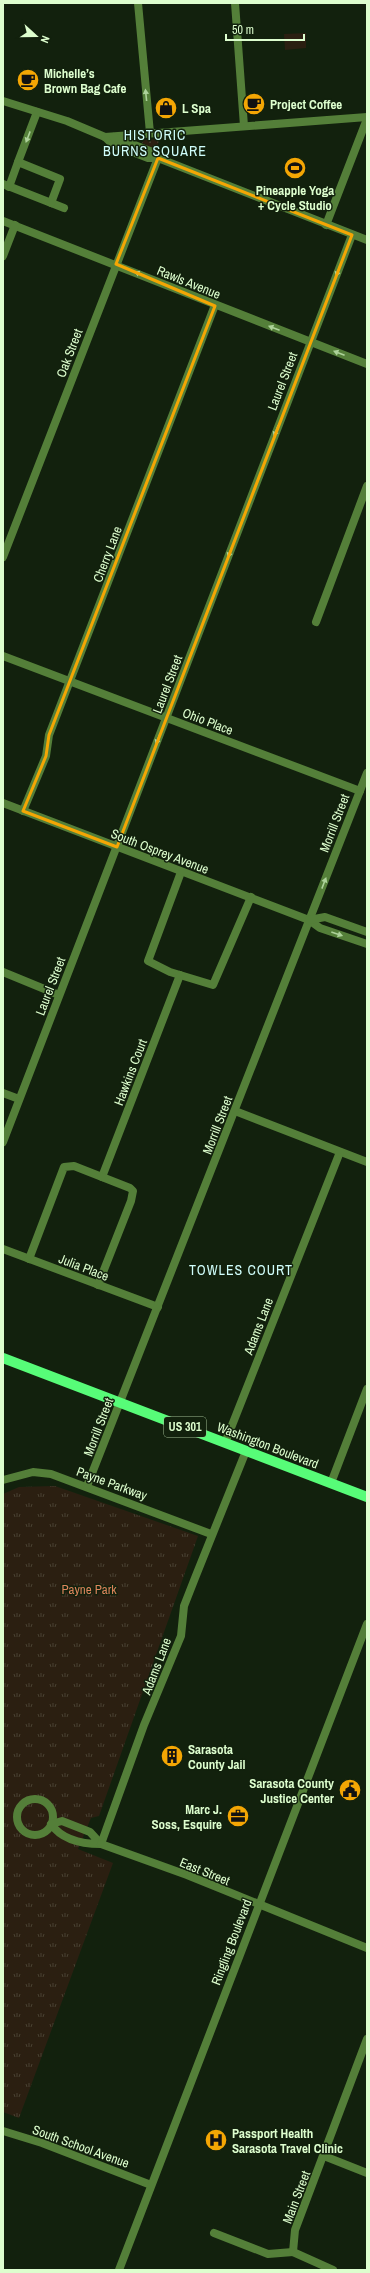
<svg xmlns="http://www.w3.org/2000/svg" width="370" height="2273" font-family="'Archivo Narrow',sans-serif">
<defs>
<pattern id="park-tufts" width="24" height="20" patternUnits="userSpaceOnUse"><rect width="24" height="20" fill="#2b1f11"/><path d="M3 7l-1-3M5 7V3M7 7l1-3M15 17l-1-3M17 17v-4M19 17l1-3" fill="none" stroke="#494132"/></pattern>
<pattern id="garden-dots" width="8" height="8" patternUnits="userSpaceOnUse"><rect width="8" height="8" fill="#2b1f11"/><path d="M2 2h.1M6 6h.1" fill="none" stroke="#494132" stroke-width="1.8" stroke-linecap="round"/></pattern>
</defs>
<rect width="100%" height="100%" fill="#12210d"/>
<path fill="#2b1f11" d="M306,33V48L285,50L284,34Z"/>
<path fill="url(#park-tufts)" d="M55,1486L198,1536L99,1816L91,1818L78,1849L113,1863L19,2118L3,2112V1494L19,1487Z"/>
<path fill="url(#garden-dots)" d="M159,139L157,150L142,143L144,140Z"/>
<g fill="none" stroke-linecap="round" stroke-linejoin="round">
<g stroke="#547f39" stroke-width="8">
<path d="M138,3L150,133"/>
<path d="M235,3L244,126"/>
<path d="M18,162L37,112"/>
<path d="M3,184L64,208"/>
<path d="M9,187L18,162L60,179L51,203"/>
<path d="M3,221L367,364"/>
<path d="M326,225L367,119"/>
<path d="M3,256L15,225"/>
<path d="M3,557L158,158"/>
<path d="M316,622L367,486"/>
<path d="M3,656L360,791"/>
<path d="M23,811L46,756L49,735L215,305"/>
<path d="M181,872L148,961L170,972L213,985L251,897"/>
<path d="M3,972L59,995"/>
<path d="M3,1093L19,1099"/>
<path d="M235,1111L367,1162"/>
<path d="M3,1142L352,235"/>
<path d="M102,1177L180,975"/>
<path d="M3,1249L158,1307"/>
<path d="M29,1259L64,1167L74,1166L130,1188L133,1191L131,1201L98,1285"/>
<path d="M225,1443L340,1152"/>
<path d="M3,1480L33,1472L51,1474L211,1534"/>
<path d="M331,1483L367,1389"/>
<path d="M87,1486L367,773"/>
<circle cx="35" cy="1817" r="18"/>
<path d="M62,1821L90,1832L101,1844C82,1844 62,1840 51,1824Z"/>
<path d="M101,1844L144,1725L181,1636L184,1606L195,1578L246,1451"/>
<path d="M3,2131L42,2143L151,2185"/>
<path d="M324,2156L367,2173"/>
<path d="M214,2233L268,2254L293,2252"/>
</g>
<g stroke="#547f39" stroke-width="8">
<path d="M3,101L67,121L105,137L112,144L148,158H158L367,240"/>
<path d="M105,137L367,117"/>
<path d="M114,137L150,151L158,158"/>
<path d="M3,803L309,920L320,928L367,944"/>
<path d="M309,920L325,917L367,932"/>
<path d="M101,1844L187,1875L367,1948"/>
<path d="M119,2270L367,1624"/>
<path d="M333,2270L293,2252L295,2230L367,2039"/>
</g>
<path stroke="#57fc78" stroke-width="10" d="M3,1358L367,1497"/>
</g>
<defs><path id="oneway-solid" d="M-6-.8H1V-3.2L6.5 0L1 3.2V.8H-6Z"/></defs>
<g fill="#add29a">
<use href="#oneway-solid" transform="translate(146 95) rotate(-96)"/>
<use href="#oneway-solid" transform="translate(28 137) rotate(111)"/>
<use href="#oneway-solid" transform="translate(338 271) rotate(111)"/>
<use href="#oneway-solid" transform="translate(140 274) rotate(-157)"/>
<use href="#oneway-solid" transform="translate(274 328) rotate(-159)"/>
<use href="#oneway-solid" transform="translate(339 353) rotate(-159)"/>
<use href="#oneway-solid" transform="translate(276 431) rotate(111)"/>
<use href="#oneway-solid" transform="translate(230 552) rotate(111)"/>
<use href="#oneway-solid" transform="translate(158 739) rotate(111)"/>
<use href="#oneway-solid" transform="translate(324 883) rotate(-69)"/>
<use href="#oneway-solid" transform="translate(337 934) rotate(19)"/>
</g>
<path fill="none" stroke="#f4a604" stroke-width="3" stroke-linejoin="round" d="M158,158L352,235L117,847L23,811L46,756L49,735L215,306L116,264Z"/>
<defs>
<g id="cafe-disc" transform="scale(1.15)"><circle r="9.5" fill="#f4a604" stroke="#12210d"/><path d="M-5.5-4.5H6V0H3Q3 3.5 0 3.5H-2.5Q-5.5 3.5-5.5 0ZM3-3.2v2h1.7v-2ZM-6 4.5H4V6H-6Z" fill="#111"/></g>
<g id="shop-disc" transform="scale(1.15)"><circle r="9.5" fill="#f4a604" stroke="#12210d"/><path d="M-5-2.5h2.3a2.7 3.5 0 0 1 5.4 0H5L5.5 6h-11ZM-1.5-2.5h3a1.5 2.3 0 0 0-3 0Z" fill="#111"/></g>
<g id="stadium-disc" transform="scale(1.15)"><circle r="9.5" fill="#f4a604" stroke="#12210d"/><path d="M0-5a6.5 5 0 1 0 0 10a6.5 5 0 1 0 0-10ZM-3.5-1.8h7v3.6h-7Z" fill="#111"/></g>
<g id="building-disc" transform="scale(1.15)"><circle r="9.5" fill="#f4a604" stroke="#12210d"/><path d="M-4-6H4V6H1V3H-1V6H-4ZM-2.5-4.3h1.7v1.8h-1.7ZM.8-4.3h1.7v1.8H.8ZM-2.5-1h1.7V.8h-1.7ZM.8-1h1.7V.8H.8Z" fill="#111"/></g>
<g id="civic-disc" transform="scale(1.15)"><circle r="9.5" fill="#f4a604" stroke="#12210d"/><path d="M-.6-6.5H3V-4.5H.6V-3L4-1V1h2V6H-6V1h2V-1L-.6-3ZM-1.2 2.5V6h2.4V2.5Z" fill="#111"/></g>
<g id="office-disc" transform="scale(1.15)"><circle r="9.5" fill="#f4a604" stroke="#12210d"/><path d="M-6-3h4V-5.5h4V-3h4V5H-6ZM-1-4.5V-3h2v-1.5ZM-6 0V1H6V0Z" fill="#111"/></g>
<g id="hospital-disc" transform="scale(1.15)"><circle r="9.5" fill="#f4a604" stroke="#12210d"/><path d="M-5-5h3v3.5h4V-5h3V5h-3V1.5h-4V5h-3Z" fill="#111"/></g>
</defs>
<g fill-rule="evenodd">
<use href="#cafe-disc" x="28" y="80"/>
<use href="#cafe-disc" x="254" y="104"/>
<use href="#shop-disc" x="166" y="108"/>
<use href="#stadium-disc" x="295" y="168"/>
<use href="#building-disc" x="172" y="1756"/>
<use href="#civic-disc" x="350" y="1790"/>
<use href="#office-disc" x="238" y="1816"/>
<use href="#hospital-disc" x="216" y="2140"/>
</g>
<g text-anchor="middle" stroke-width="3" stroke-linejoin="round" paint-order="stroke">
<rect fill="#12210d" stroke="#a0bc94" stroke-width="1" x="164" y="1417" width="42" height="20" rx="3"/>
<g font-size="12" font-weight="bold" fill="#ddfece">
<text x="185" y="1431">US 301</text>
</g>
<g font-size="13" font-weight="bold" fill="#ddfece" stroke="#12210d" text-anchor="start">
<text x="44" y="78">Michelle’s<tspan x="44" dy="15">Brown Bag Cafe</tspan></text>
<text x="270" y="109">Project Coffee</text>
<text x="182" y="113">L Spa</text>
<text x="295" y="195" text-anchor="middle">Pineapple Yoga<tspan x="295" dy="15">+ Cycle Studio</tspan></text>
<text x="188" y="1754">Sarasota<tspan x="188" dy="15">County Jail</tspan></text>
<text x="334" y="1788" text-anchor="end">Sarasota County<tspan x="334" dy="15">Justice Center</tspan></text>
<text x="222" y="1814" text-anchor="end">Marc J.<tspan x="222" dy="15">Soss, Esquire</tspan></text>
<text x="232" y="2138">Passport Health<tspan x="232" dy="15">Sarasota Travel Clinic</tspan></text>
</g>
<g font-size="13" fill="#ddfece" stroke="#12210d">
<text transform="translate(189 282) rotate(22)" y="5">Rawls Avenue</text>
<text transform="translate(69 353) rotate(-69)" y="5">Oak Street</text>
<text transform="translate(282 381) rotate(-69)" y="5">Laurel Street</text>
<text transform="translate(107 554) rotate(-69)" y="5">Cherry Lane</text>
<text transform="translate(167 684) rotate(-69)" y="5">Laurel Street</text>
<text transform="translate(208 721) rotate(21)" y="5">Ohio Place</text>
<text transform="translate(334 823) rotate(-69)" y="5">Morrill Street</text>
<text transform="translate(160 851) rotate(21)" y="5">South Osprey Avenue</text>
<text transform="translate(50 986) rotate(-69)" y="5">Laurel Street</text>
<text transform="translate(130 1072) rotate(-69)" y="5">Hawkins Court</text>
<text transform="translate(217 1125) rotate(-69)" y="5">Morrill Street</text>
<text transform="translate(84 1267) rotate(21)" y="5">Julia Place</text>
<text transform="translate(258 1326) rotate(-69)" y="5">Adams Lane</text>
<text transform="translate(98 1427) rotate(-69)" y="5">Morrill Street</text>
<text transform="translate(268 1445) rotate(21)" y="5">Washington Boulevard</text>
<text transform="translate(112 1483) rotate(20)" y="5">Payne Parkway</text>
<text transform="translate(156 1666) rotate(-69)" y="5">Adams Lane</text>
<text transform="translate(205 1871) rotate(22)" y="5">East Street</text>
<text transform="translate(231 1942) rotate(-69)" y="5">Ringling Boulevard</text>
<text transform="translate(81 2146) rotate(20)" y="5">South School Avenue</text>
<text transform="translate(296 2197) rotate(-69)" y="5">Main Street</text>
</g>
<g font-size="13" fill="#dd855c" stroke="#12210d">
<text x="89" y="1594">Payne Park</text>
</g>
<g font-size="14" letter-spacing="1" fill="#d0fefb" stroke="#12210d">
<text x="155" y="140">HISTORIC<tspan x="155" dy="16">BURNS SQUARE</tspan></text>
<text x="241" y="1275">TOWLES COURT</text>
</g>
</g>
<rect width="370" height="2273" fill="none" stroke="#ddfece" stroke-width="8"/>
<g transform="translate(36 36) rotate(111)" stroke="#12210d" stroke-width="3" paint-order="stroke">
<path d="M0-3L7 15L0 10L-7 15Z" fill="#ddfece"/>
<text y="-6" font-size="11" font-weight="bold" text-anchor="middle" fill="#ddfece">N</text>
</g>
<path d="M226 34v6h78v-6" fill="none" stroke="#ddfece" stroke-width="2"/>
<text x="232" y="34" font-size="12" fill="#ddfece" stroke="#12210d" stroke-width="3" paint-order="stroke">50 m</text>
</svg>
